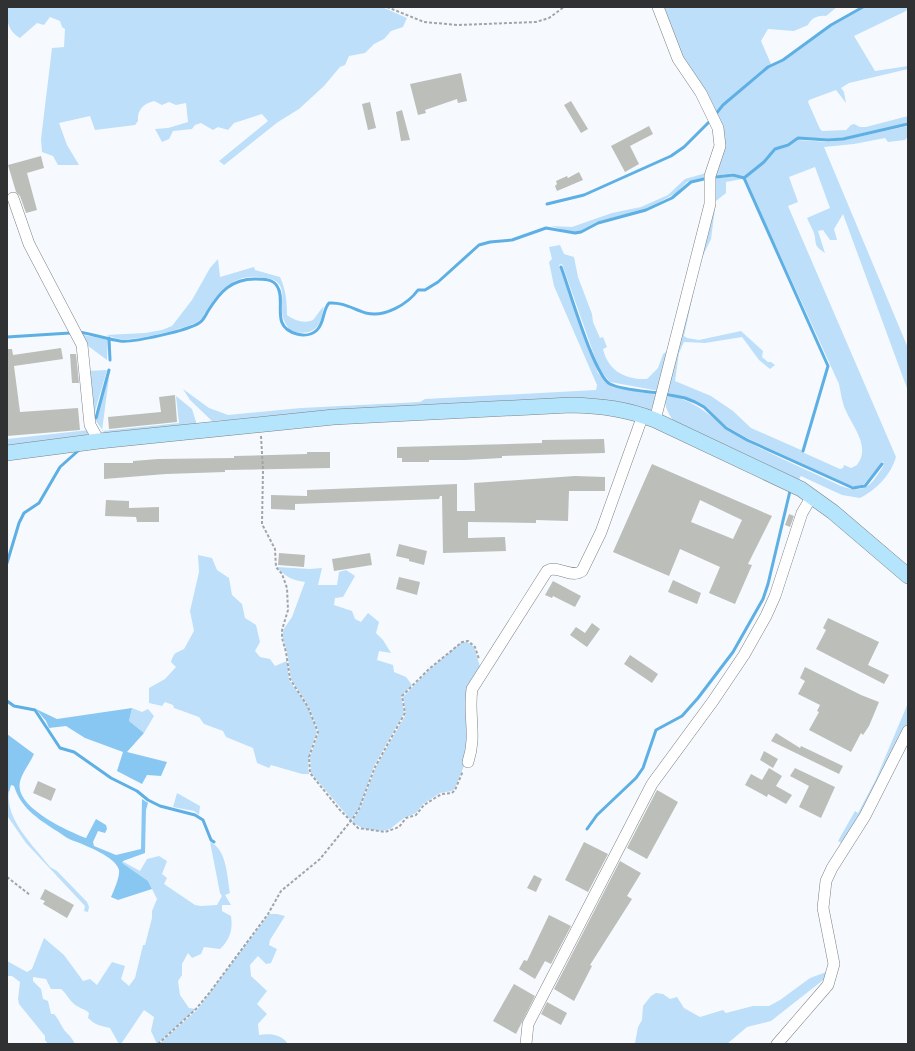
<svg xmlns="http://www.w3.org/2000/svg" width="915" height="1051" font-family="'Asap Condensed',sans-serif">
<rect width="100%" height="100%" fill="#f6fafe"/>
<g fill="#bddff9">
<path d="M7,7H382L407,18L403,27L391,31L384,39L374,44L365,53L349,56L345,65L340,67L324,86L299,109L278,122L224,165L219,161L268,121L262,114L234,123L228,130L218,127L213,130L201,123L195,125L192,129L173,131L169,139L162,142L155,129L168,128L188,122L186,103L176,105L169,102L162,105L154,101C143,104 137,110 138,121L135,125L95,130L90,116L59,123L67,145L79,165H58L53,156L42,152L41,139L52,48L64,47L65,29L62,27L60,21L50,17L44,25L37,23L20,38C7,30 7,21 7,7Z"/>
<path d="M662,7H837L826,16C819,15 811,18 808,25L794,31L768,29L761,41L771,64L722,104L714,114L682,61Z"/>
<path d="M866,7H908L906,11L854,36L875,71L908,66V69L849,83L841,88L844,92L846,103L836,90L809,100L808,102L820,129L822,131L846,130L851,125L854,124L860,127H866L908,116V123L843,138L828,139L797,137L788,143L775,148L763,162L743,177L733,173L714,176L716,116L724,106L768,68L784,61L832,26Z"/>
<path d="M908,126V136L905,140L888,142L885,138L854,144L824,147L908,348V391L843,214L834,229L837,240H830L823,230L818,231L825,253C813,245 817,245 814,233C812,228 809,223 807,218L830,208L815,167L789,177L798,202L788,206L896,457C891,475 876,490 860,498L842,495L801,476L799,479L835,506L908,566V571L839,512L675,423C668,414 664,406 665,395C704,401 714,424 747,441C777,458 810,471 841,486C866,495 871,485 884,465L883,461L864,484L860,486H851L747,438L726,426L696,401L666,392L713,179L732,176L742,179L726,182V193L716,201L711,239L700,262L684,336L687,338L699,340L741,331L763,351L762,357L768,362H771L775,365L770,369L759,360L742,337L705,343L684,342L679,353L675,381L711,396L733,411L751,428L801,450L802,452L840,469L843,468L844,465L851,468L857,465C871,447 853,427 846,411C842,403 841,393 839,384L745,178L765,163L776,150L798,140L828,142L844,140Z"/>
<path d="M706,173L709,176L687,182L676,193L645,210L596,222L580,231L575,233L551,226L572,227L612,213L641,207L668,195L685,179Z"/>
<path d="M560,245L564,254L574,257L578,277L592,314L593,322L600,338L603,337L607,347L603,349C608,371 626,380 647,379L658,368L663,354L670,349L659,391L610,382L599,369L562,264L559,265L598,373L612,387L658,395L651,410L597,399L212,421L190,400L183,389L209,408L228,415L301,408L420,402L425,399L596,390L597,385L554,286L549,262L552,259L549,247Z"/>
<path d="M218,259L220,277L254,267L255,270L280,277C286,290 287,302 287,315C293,320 307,325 314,319C317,315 320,310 324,306C322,310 323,314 321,319C317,334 302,335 290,330C274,311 288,297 279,284C274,278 266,278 259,277C234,274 219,291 206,311C203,315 203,319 197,322C186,329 134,341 121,339C116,339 111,336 106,335L145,333L162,330L172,326L192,300L210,268Z"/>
<path d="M80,334L108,340L107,360L84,343Z"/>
<path d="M110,369L102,431L179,423L176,396L192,409L197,425L106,435L96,421Z"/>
<path d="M107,370L93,418L88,371Z"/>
<path d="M89,430L85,439L7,448V439Z"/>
<path d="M198,555L212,558L217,570L229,578L232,595L242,604L245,618L256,625L260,642L255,651L260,657L270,659L275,666L287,661L289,680L308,707L317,732C312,747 306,759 309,774H302L271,765L269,768L257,763L253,748L226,737L223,731L204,724L199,717L174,708L173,705L165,702L162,706L149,703V688L165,679L176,667L171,662C175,651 175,654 184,649L194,631L190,611L199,572Z"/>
<path d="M277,567L310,569L322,568L318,585H337L339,572L346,570L355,576L343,597L335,598L334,605L352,611L355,619L361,622L368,613L379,622L376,633L383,640L391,653L379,651L377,660L393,665L394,672L406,677L412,685L401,696L404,713L374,766L359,809L351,820L311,773L310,757L319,732L309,707L291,679L287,652L283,638V630L292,617L305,582C292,580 285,577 277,567Z"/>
<path d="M462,642H467L474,647L481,670L472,684L466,761L455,788L452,791L440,793L423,804L416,813L404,818L390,829L382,831L364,829L352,822L360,809L376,767L406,714L403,697L429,670Z"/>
<path d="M908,703V726L862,816L843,844L838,841L855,811L858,813L876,779Z"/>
<path d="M132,708L142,712L148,709L154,716L144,733L129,721Z"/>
<path d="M7,791L9,792C5,820 35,847 50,867L57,871L87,902L89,907L88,912L84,911L85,906L26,843L8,817Z"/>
<path d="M177,793L200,806L199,815L194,811L173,807Z"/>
<path d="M210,842C227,849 227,877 230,893L225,895L231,905H222V911L231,916C233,929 230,940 220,949L204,947L201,954L192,958L188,953L182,964V975L178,981L180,995L189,1008L196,1009L157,1044L151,1031L154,1017L144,1010L121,1044H119L110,1028C101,1026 95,1025 88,1018L89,1013C84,1008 77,1008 72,1002C68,998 66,993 61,989H51L46,979L33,977V981L41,989L43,999L48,1001L51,1014H54C59,1019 61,1026 65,1031C69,1035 72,1038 75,1044H48L45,1040V1036L19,1004L18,999L20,982L12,976H7V961L27,972L32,969L44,938L64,955L83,981L90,979L97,985L112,962L125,966L121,979L129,986L135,978L143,945H145L152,918V911L157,899L148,881L121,863L122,861L140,871L147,859L159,856L167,861L162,874L167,878L164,884L195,905L201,906L217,905L222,896L220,893Z"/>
<path d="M269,914H277L285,916L270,940L269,945L277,949L271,963L266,964L258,956L250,965L251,976L267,991L257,1004L267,1014L258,1024L259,1035C269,1033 282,1034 288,1044H159L197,1010Z"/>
<path d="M829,971L827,977L771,1021L747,1027L727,1044H631L635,1043L638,1027L642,1020L643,1006L651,996L656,993L663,994L670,999L677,997L684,1008L700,1017L723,1010L726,1013L753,1006H769L780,1000L810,978Z"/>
</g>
<g fill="#89c7f3">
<path d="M132,708L129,721L144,733L127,752L167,762L161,776L147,775L142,784L117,771L123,752L85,738L66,726L49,728L46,721L36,709L57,719Z"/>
<path d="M7,734L34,754C30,763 22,773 20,782C14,807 68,831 86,838L96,819L106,825L107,829L105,833L98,831L93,842L94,846L116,855L141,849L142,799L148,803L146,810L145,853L123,861L122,863L148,881L152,889L118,900L111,897C114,890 120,877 119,870C116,857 85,845 74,841C67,839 61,833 55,830C37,818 21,808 14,786L11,785L9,792L7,791Z"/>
</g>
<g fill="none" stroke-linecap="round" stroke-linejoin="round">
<g stroke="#5eafe4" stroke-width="3">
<path d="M715,115L723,105L768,67L783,60L831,25L863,7"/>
<path d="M716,177L733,175L744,178L764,162L775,149L788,145L798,138L828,140L843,139L908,124"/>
<path d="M744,178L828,366L803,451"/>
<path d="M547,204L584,195L671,156L684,147L711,120"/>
<path d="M561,267C569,288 594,376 610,384C622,390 645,391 659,393"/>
<path d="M79,332C93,334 106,339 120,341C133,343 189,330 199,323C204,320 205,316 208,311C220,292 231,279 255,279C263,279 273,279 277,286C287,300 269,327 297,334C304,336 312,335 317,330C325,322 322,311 329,303C343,302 353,309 366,313C384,318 408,304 418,290H425L438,282L479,245L490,242L512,240L546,228L575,233L581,232L598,223L646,210L672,198L691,182L708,178"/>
<path d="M7,337L70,333"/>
<path d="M109,338L110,360"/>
<path d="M665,394L685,398L695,402L704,407L726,428L747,440L853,488L865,486L882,464"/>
<path d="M96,418L109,370"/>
<path d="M7,563L19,523L24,513L39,503L60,467L79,450"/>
<path d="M7,701L14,706L35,710L60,748L74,752L111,778L137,791L148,800L160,806L195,815L203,820L211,840L214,842"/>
<path d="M587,829L597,815L636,778L643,768L656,730L682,716L698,698L733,652L763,599L768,584L790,491"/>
</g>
</g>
<g fill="#bcbeb9" fill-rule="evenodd">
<path d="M461,73L467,101L458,103L457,99L425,110L426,113L418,115L410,84Z"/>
<path d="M571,101L588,129L581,133L564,105Z"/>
<path d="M370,102L376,128L368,130L362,104Z"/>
<path d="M402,110L410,140L401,141L396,112Z"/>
<path d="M649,126L653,134L630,146L639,164L625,172L611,146Z"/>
<path d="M41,156L44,168L27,173L37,210L26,213L20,196L16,192L8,165Z"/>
<path d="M579,172L583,180L557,191L555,186L557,184L556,181L567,176L568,178Z"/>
<path d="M61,348L63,359L14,366L20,412L78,408L80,430L7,436V349H12L13,355Z"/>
<path d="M70,354H76L79,383H72Z"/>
<path d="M175,395L177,422L109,429L108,417L161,412L159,397Z"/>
<path d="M604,439L605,453L502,456V458L465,460H429V462H402V458H397V447L542,443V440Z"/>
<path d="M307,452H330V468L225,470V472L166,474L104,479V463H133V461L158,459L234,458V456L307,454Z"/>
<path d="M652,464L772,516L748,564L752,565L735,604L709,593L720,567L680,549L669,576L613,552ZM700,500L742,520L733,539L691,522Z"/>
<path d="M575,476L605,477V491H569L568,521L536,520V523L468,522V538L505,537L506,551L443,553L442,496H440L439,499L295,504V510L271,509V495L307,496V490L457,484V511H475L474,483Z"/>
<path d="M106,500L129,501V508L159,507V522H137L136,517L105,516Z"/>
<path d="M789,514L794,516L790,527L785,525Z"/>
<path d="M399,544L427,551L424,565L409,561V559L396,556Z"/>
<path d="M279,553L305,555L304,567L278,565Z"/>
<path d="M370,553L372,565L334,571L332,559Z"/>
<path d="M399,577L420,582L417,595L396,589Z"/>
<path d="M673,580L701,593L697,604L668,592Z"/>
<path d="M553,581L581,596L575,607L553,596L552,598L545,595Z"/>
<path d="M828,618L879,642L868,665L889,675L884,684L816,649L826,630L823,628Z"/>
<path d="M592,623L600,629L587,647L570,635L576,627L585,633Z"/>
<path d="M630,655L658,674L652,683L624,664Z"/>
<path d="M805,667L861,695L879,702L869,726L863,735L861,733L851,752L809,730L819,712L817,711L820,705L798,694L805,681L800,678Z"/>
<path d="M776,733L800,748L801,746L843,766L839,774L771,741Z"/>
<path d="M764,751L778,759L773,768L760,760Z"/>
<path d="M769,768L782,776L776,786L792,795L786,804L768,794L767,797L745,785L751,774L762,780Z"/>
<path d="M795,768L835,787L821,818L799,807L809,786L790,776Z"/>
<path d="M38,781L56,789L51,801L33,793Z"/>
<path d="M657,790L678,802L647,859L627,848Z"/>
<path d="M584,842L608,854L588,892L565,880Z"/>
<path d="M620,861L641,873L627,896L632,899L590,965L592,966L574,1001L554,989Z"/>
<path d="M534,875L542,879L536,892L527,888Z"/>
<path d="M45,889L74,905L67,918L43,904L45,901L40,899Z"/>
<path d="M549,915L571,926L551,964L545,961L535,979L519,969L524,960L527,961Z"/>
<path d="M514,984L535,996L516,1034L493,1021Z"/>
<path d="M547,1002L567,1013L561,1025L541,1014Z"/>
</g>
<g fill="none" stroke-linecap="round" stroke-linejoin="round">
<g stroke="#7e8285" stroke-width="12">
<g id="street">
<path d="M13,198L29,244L82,345L90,425L99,441"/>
<path d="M655,420L710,204V176L720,146L718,128L701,93L678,59L658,7"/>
<path d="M468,762C477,735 468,715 472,689L547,571C557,564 571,579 582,571L601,532L643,415"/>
<path d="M526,1044L528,1024L652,784L713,701L744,655L766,616L775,596L802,513L812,496"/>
<path d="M777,1044L828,985L834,964L823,908L826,881L832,868L865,816L908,731"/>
</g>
</g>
<g stroke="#7e8285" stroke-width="16">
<path id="secondary" d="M7,453L99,441L334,417L571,405C602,406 627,409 655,420L801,489L833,512L908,576"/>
</g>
<g stroke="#a2a5a8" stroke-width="2" stroke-dasharray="3 2" stroke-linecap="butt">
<path d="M387,7L424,22L458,25L536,22L549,18L564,7"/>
<path d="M261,436L263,470L262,524L275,549L276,567L282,574L287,588L288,610L282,630V638L286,652L290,679L308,707L318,732L309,757L310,773L339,809L358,828L385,832L399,827L406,818L416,815L424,805L435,798L442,794L452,793L455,790L463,771"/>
<path d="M7,877L30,895"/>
<path d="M158,1044L196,1009L210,992L268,914L281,891L320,859L354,817L359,809L375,767L405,713L402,696L429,669L462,642L468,641L475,647L479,659"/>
</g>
<use href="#street" stroke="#fff" stroke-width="11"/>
<use href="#secondary" stroke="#b4e5fc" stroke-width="15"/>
</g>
<rect width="915" height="1051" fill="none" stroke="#2f3132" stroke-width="16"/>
</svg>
